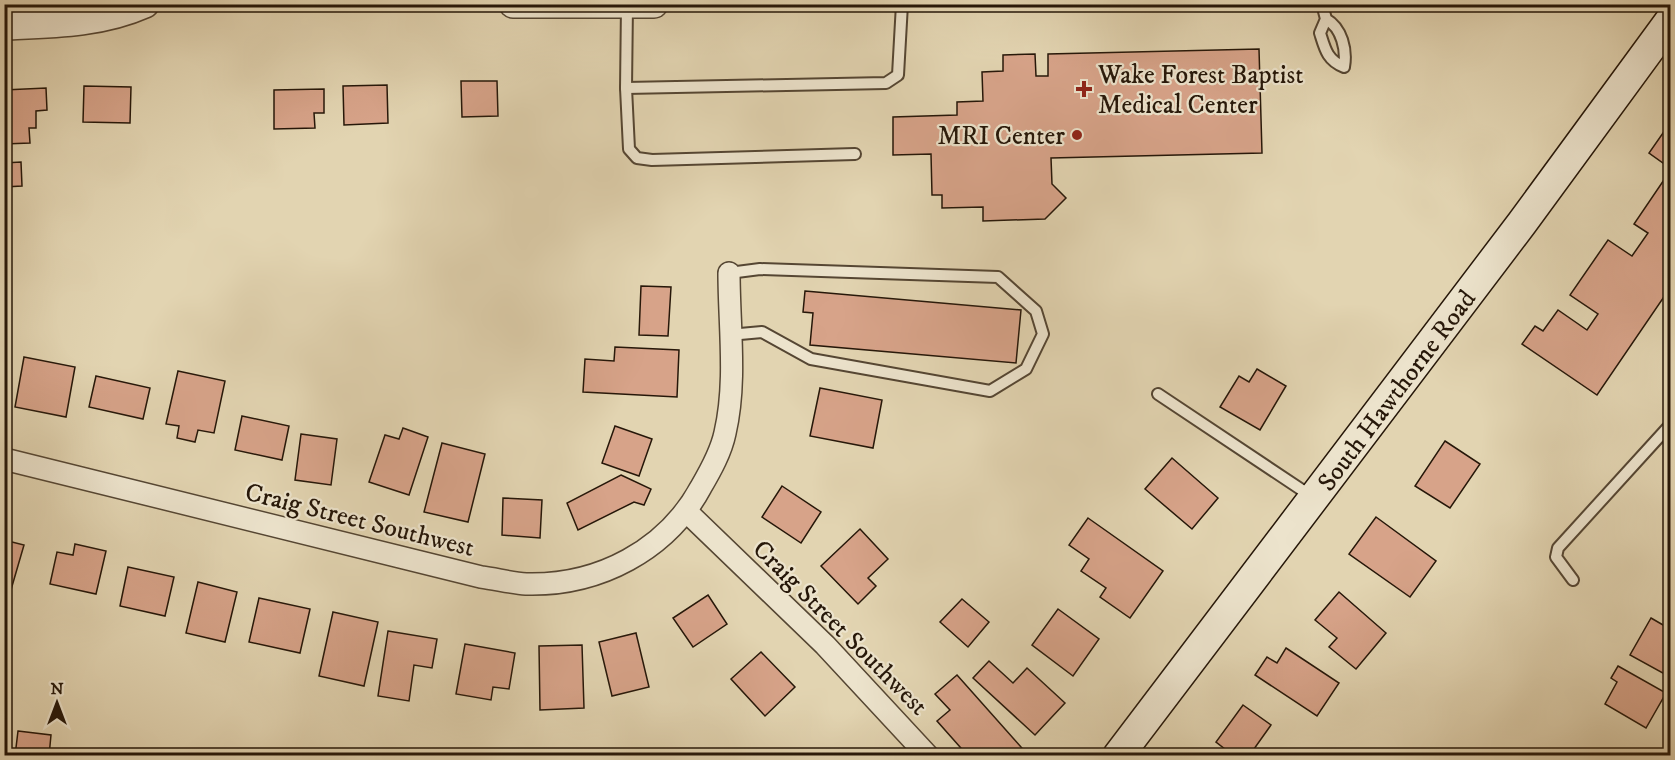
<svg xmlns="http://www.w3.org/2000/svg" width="1675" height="760" font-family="'IM FELL DW Pica',serif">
<rect width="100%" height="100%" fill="#e2d4b1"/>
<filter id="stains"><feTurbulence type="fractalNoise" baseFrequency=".00333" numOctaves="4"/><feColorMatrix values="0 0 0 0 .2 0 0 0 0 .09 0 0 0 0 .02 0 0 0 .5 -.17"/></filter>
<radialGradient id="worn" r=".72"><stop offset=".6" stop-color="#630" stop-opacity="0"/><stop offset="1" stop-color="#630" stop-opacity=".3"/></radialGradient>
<g fill="#d7a389" stroke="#261709" stroke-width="1.5">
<path d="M1259,49L1262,153L1051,158L1052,184L1066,198L1045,219L983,221V207L942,208V195H932L931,154L893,155V117L957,115V102L983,101L982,72L1003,71V55L1035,54L1036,76H1048V54Z"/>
<path d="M461,81H497L498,116L462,117Z"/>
<path d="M387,85L388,123L344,125L343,86Z"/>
<path d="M84,86L131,87L130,123L83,122Z"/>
<path d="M46,88L47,110L36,111V128H29L30,143L4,144V90Z"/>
<path d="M324,89V113H314L315,128L274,129V90Z"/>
<path d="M1670,123V168L1649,153Z"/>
<path d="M21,162L22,186L4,187V163Z"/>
<path d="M1670,171V288L1597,395L1522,344L1535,326L1543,331L1558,310L1587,330L1598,314L1570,295L1608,240L1632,256L1648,233L1634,224Z"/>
<path d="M641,286L671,287L668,336L639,335Z"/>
<path d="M805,291L1021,310L1016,363L810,345L813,313L803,312Z"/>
<path d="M615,347L679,350L677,397L583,392L585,359L614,361Z"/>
<path d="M24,357L75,367L66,417L15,407Z"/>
<path d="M1257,369L1286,386L1260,430L1220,407L1239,376L1249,382Z"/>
<path d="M178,371L225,381L214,433L198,430L195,442L177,438L179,426L166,424Z"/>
<path d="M96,376L150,388L143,419L89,407Z"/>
<path d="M820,388L882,400L873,448L810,436Z"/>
<path d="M242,416L289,426L282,460L235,450Z"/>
<path d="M615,426L652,439L639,476L602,463Z"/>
<path d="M403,428L428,437L409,495L369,482L385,435L399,439Z"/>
<path d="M301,434L337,439L331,485L295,480Z"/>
<path d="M1445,441L1480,464L1450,508L1415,486Z"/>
<path d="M442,443L485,454L468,522L424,512Z"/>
<path d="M1172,458L1218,498L1192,529L1145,489Z"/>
<path d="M621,475L651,489L644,505L634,502L578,530L567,503Z"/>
<path d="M782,486L821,512L801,543L762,517Z"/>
<path d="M503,498L542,500L540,538L502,535Z"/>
<path d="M1376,517L1436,561L1410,597L1349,554Z"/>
<path d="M1088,518L1163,571L1130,618L1100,597L1106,588L1081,571L1089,559L1069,545Z"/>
<path d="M860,529L888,559L868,578L876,586L858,604L821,566Z"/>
<path d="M4,540L24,545L8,600L4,599Z"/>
<path d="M75,544L106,551L96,594L50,584L57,552L73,555Z"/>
<path d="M128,567L174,577L165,616L120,606Z"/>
<path d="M198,582L237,592L225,642L186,633Z"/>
<path d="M1339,592L1386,633L1356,669L1329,647L1337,638L1315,620Z"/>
<path d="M708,595L727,624L693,647L673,618Z"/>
<path d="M259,598L310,609L300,653L249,642Z"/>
<path d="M962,599L989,622L968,647L940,622Z"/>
<path d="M1058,609L1099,639L1073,676L1032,645Z"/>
<path d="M333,612L378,622L364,686L319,676Z"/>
<path d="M1651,618L1670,629V677L1630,655Z"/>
<path d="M388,631L437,639L432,668L414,665L409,701L378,696Z"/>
<path d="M636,633L649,687L612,696L599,642Z"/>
<path d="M465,644L515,653L509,689L493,687L491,700L456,694Z"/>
<path d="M582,645L584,708L540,710L539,646Z"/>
<path d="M1286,648L1339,683L1317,716L1255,675L1267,657L1277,663Z"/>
<path d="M761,652L795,687L765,716L731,679Z"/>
<path d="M989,661L1013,683L1027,668L1065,703L1035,735L973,678Z"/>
<path d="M1618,666L1666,693L1646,728L1605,704L1617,682L1611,678Z"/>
<path d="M957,675L1029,756H968L937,721L950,710L935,694Z"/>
<path d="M1243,705L1271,725L1249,756H1234L1216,742Z"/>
<path d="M18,731L51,735L49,756H15Z"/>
</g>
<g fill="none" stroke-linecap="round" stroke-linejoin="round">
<g stroke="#554633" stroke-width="14">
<g id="service">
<path d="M1322,4L1326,19L1320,33C1325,49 1327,60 1344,67C1347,50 1342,28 1326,19"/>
<path d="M627,5L626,88L886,83L898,75L902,4"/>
<path d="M626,88L629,149L637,158L652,160L855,154"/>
<path d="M729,273L760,269L998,277L1036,311L1043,334L1026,369L990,391L811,359L762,332L729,335"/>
<path d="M1670,357V356"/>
<path d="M1158,394L1311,496"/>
<path d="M1573,580L1556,557L1558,548L1670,425"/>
</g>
</g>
<g stroke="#554633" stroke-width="24">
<g id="minor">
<path d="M4,459L481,577C496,579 512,583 526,584C599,586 667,550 701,487C711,470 721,452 725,433C737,382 729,325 729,273"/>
<path d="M687,512L825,645L928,756"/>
</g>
</g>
<g stroke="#554633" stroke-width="30">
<g id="tertiary">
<path d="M513,4H654"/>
<path d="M4,26C53,24 100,24 145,4"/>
</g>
</g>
<g stroke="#261709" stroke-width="33">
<path id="secondary" d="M1118,756L1522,223L1670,21"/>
</g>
<use href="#service" stroke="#ece3cc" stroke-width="10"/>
<use href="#minor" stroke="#ece3cc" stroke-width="21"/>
<use href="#tertiary" stroke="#ece3cc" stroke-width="27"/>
<use href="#secondary" stroke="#ece3cc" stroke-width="30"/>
</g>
<g fill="#8f2418" stroke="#ece3cc" stroke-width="2">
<path d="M1081 80h6v6h6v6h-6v6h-6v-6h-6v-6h6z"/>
<circle cx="1077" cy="135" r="6"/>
</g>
<g text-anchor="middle" stroke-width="4.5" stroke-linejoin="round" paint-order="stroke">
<g font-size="26" fill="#261709" stroke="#ece3cc" text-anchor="start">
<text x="1098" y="83">Wake Forest Baptist<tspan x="1098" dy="30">Medical Center</tspan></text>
<text x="1065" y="144" text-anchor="end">MRI Center</text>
</g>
<g font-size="26" fill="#261709" stroke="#ece3cc">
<text transform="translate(1396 390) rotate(-53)" y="9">South Hawthorne Road</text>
<text transform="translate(360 519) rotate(14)" y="9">Craig Street Southwest</text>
<text transform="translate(841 627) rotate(45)" y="9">Craig Street Southwest</text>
</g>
</g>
<rect width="1675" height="760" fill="none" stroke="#e2d4b1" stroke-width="24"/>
<rect x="6" y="6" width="1663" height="748" fill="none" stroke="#261709" stroke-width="3"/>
<rect x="12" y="12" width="1651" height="736" fill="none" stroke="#261709" stroke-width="1.5"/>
<g transform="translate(57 703)" stroke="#ece3cc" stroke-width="4.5" paint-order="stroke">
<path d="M0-4.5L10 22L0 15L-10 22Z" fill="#261709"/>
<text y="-9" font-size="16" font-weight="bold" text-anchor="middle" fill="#261709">N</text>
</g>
<rect width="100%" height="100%" filter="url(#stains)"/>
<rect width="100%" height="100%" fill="url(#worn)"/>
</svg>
